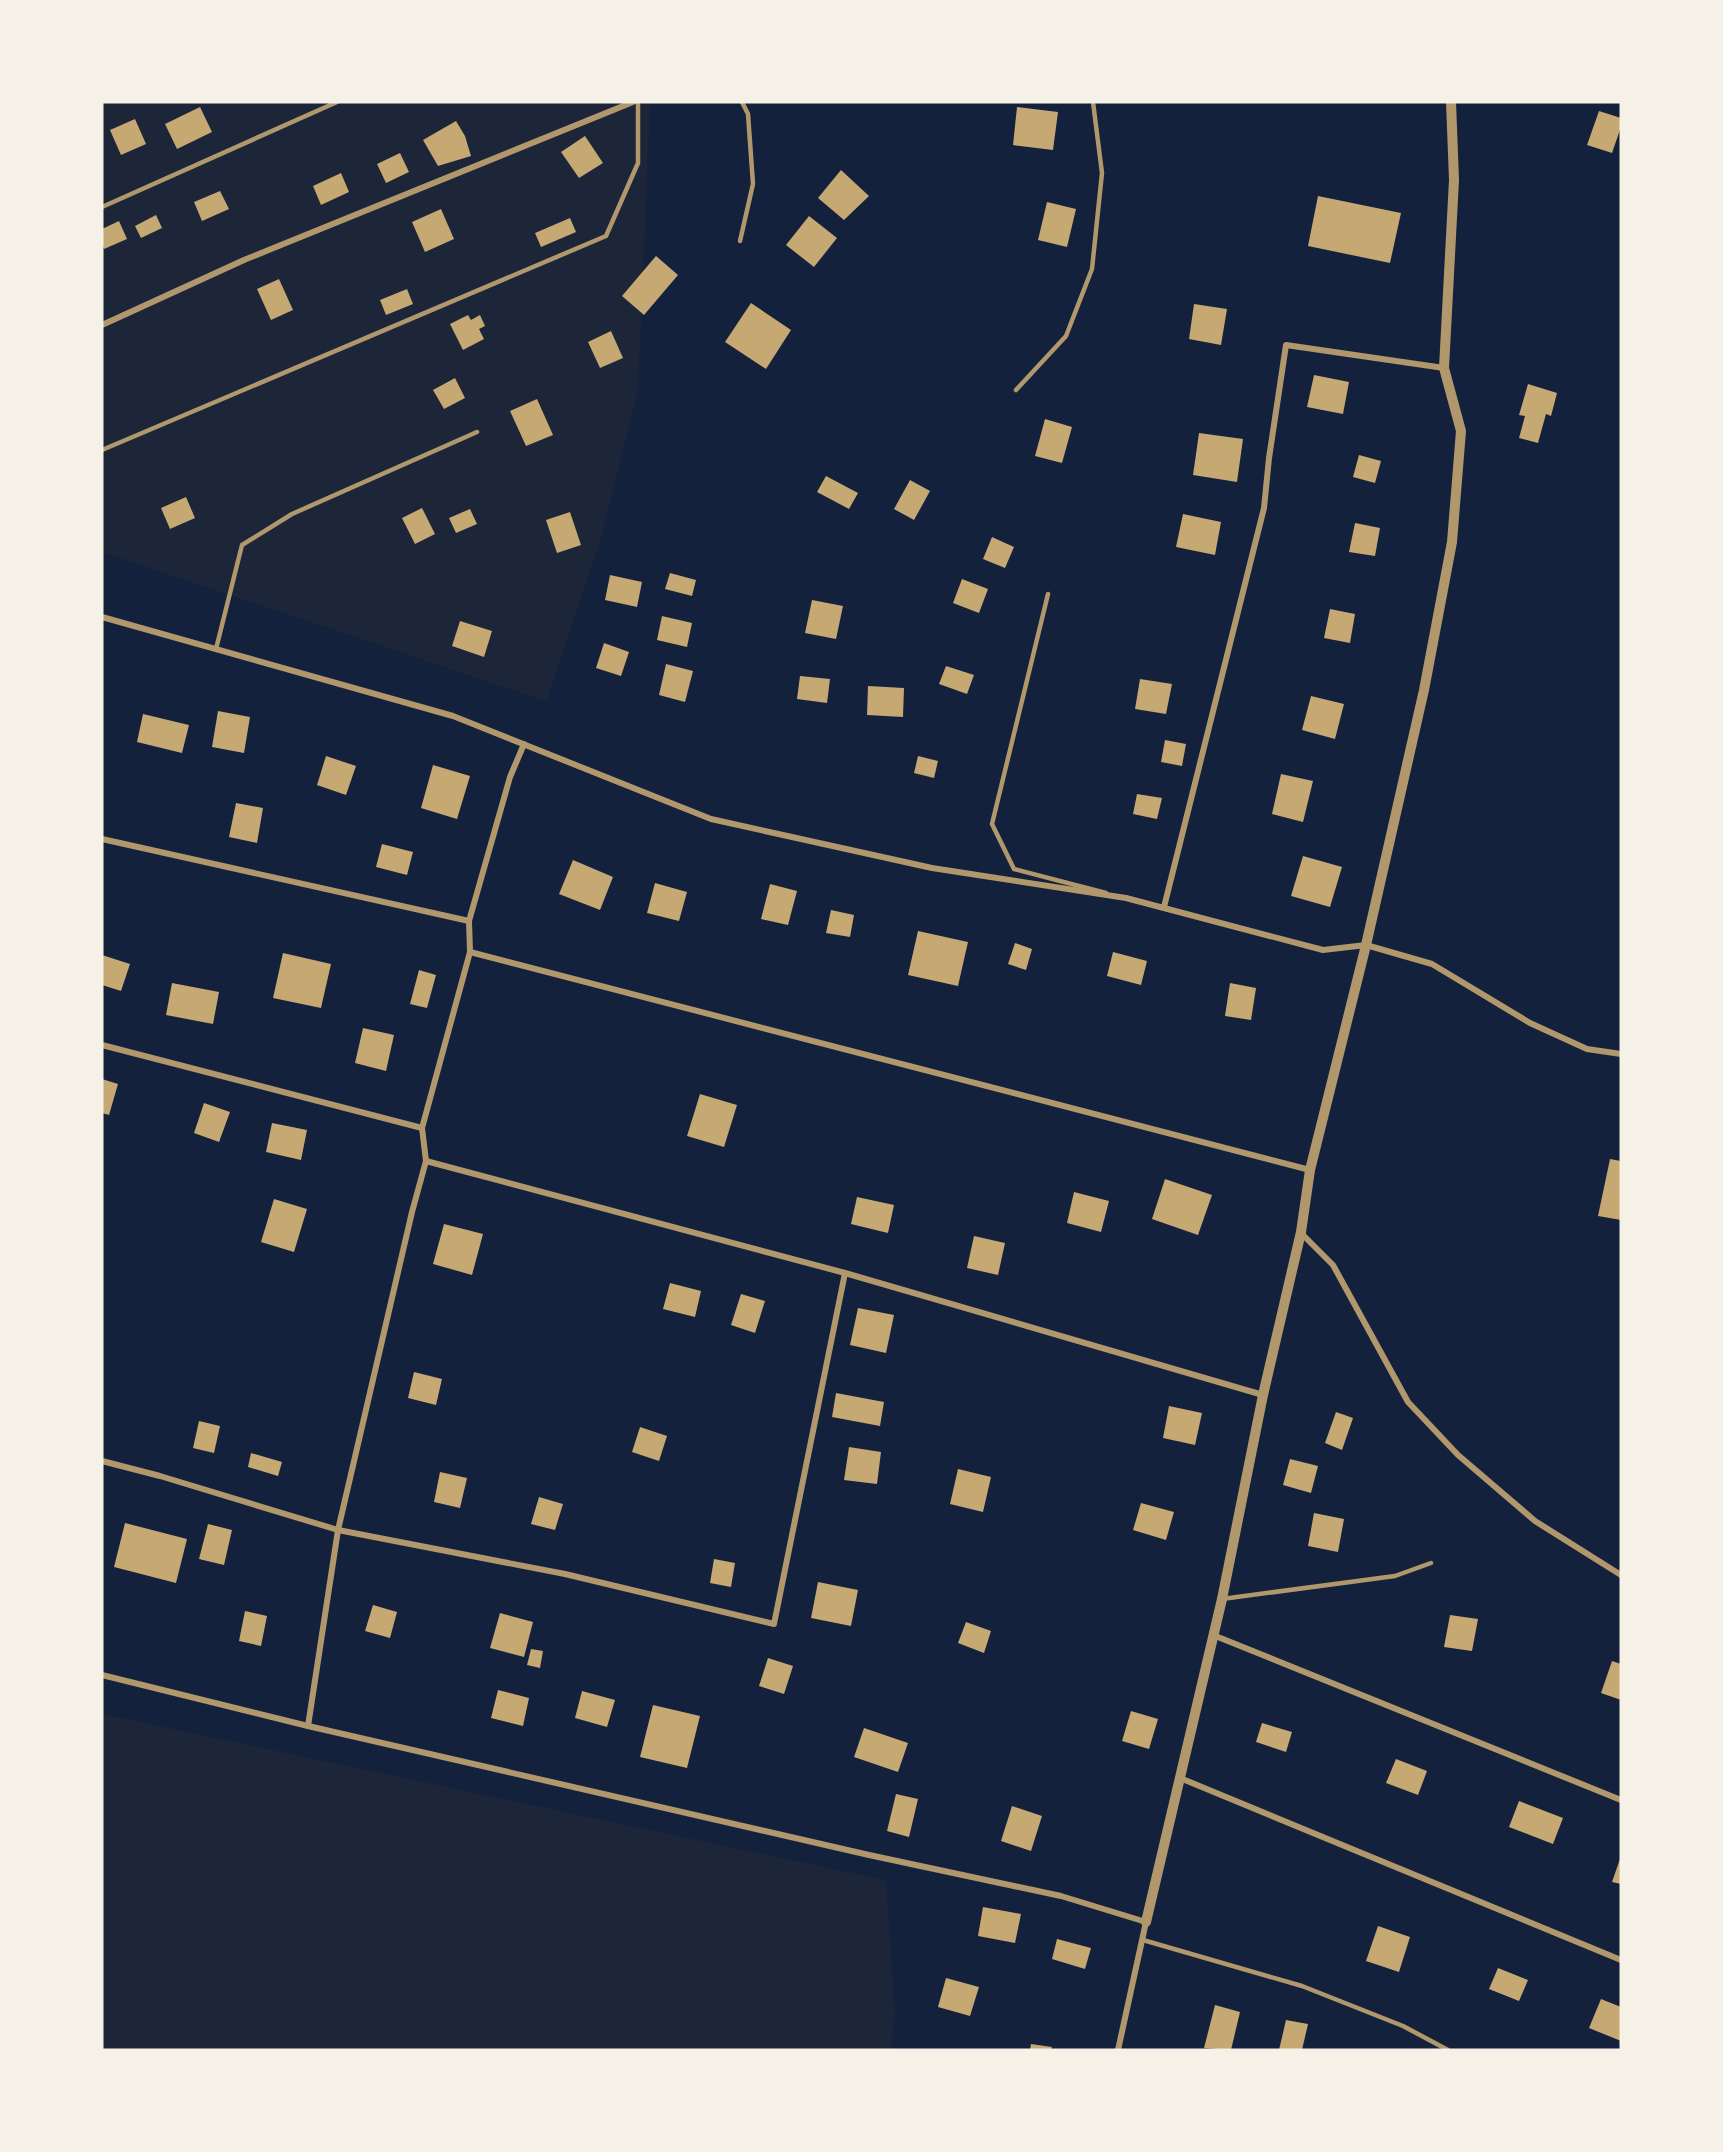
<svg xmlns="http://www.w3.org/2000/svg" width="1723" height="2152" font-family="'Sofia Sans Condensed',sans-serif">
<rect width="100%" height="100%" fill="#14213d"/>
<g fill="#1d2539">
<path d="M102,102H650L638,391L600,542L546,701L102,552Z"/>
<path d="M102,1714L886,1880L895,2013L891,2050H102Z"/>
</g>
<g fill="#c6a872">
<path d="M200,107L212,132L177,149L165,124Z"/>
<path d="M1017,107L1058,112L1053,150L1013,145Z"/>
<path d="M1599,111L1621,118V127L1612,153L1587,145Z"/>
<path d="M135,119L146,144L121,155L110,130Z"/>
<path d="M456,121L465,136L471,156L438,166L423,140Z"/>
<path d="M585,136L603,163L579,178L561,152Z"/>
<path d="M400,153L409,172L386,183L377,164Z"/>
<path d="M841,170L869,196L844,220L818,198Z"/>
<path d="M341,173L349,192L321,205L313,186Z"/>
<path d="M220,191L229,209L202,221L194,202Z"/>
<path d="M1318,196L1401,213L1390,263L1308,246Z"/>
<path d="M1047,202L1076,209L1067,247L1038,240Z"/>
<path d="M441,209L454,239L425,252L412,222Z"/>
<path d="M156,215L162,228L141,238L135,226Z"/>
<path d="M809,216L837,238L814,267L786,245Z"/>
<path d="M570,218L576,232L541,247L535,233Z"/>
<path d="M119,221L127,239L104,249L102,244V229Z"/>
<path d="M656,256L678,275L644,315L622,296Z"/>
<path d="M279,279L293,310L271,320L257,289Z"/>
<path d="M407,289L413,304L386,315L380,300Z"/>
<path d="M751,303L791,330L766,369L725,342Z"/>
<path d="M1194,304L1227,309L1221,345L1189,339Z"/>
<path d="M468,315L471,320L480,315L485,326L479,329L484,339L463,350L450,324Z"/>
<path d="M611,331L623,358L600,368L588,342Z"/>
<path d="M1314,375L1349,382L1343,414L1307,407Z"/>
<path d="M455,378L465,398L444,409L433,390Z"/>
<path d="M1528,384L1557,393L1551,416L1546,414L1538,443L1519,438L1525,416L1519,415Z"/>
<path d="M537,399L553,435L526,446L510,411Z"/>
<path d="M1045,419L1072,427L1062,463L1035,456Z"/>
<path d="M1199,433L1243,439L1237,482L1193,475Z"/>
<path d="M1359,455L1381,461L1375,483L1353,477Z"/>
<path d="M826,476L858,493L849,509L817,492Z"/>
<path d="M910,480L930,491L914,520L894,509Z"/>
<path d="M186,497L195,518L170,529L161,508Z"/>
<path d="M422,508L435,534L415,544L402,518Z"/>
<path d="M470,509L477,524L456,533L449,518Z"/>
<path d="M570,512L581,545L557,553L546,520Z"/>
<path d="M1183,514L1221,522L1215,555L1176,547Z"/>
<path d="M1355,523L1380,528L1375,556L1349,552Z"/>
<path d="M992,537L1014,547L1005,568L983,559Z"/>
<path d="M670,573L696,580L692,596L665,589Z"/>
<path d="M610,575L642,582L637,607L605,600Z"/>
<path d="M962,579L988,589L979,613L953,603Z"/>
<path d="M812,600L843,606L836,639L805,633Z"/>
<path d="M1330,609L1355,614L1350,643L1324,638Z"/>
<path d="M662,616L692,623L687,647L657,640Z"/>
<path d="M460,621L492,631L484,657L452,646Z"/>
<path d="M604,643L629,652L621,676L596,668Z"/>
<path d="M666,664L693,671L685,702L659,695Z"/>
<path d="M946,666L974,675L967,694L939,684Z"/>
<path d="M800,676L830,679L827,703L797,699Z"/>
<path d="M1140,679L1172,684L1166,714L1135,709Z"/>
<path d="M868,686L904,688L903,717L867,715Z"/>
<path d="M1311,696L1344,704L1335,739L1302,730Z"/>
<path d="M218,711L250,717L244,753L212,747Z"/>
<path d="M143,714L189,725L182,753L137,742Z"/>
<path d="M1165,740L1186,744L1182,766L1161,762Z"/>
<path d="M326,756L356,766L346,795L317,785Z"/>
<path d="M918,756L938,761L934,778L914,773Z"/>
<path d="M433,765L470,776L457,819L421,808Z"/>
<path d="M1281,774L1313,781L1303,822L1272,814Z"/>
<path d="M1137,794L1162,798L1157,819L1133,814Z"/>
<path d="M236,803L263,808L257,843L229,837Z"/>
<path d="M382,844L413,852L407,875L376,867Z"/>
<path d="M1303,856L1342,867L1330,907L1291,896Z"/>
<path d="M573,860L613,877L600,910L559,894Z"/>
<path d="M655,883L687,892L679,921L647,913Z"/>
<path d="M770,884L797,891L788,925L761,919Z"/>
<path d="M831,910L854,915L850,937L826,933Z"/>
<path d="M918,931L968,942L958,986L908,975Z"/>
<path d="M1015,943L1032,949L1026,970L1008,964Z"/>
<path d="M1113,952L1147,961L1141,985L1107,976Z"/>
<path d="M283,953L331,964L321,1008L273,998Z"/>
<path d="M102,955L130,964L121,991L102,985Z"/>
<path d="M419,970L436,975L427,1008L410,1004Z"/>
<path d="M172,983L219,992L213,1024L166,1015Z"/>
<path d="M1230,983L1256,988L1251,1020L1225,1016Z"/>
<path d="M363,1028L394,1035L386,1071L355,1063Z"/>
<path d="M102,1079L118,1084L109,1115L102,1113Z"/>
<path d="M700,1094L737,1105L724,1147L687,1136Z"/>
<path d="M204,1103L230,1112L219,1142L194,1133Z"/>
<path d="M272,1123L307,1130L301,1160L266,1152Z"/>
<path d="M1610,1159L1621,1161V1220L1598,1216Z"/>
<path d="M1165,1179L1212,1195L1198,1235L1152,1219Z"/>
<path d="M1074,1192L1109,1201L1101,1232L1067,1223Z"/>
<path d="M857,1197L894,1205L888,1233L851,1224Z"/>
<path d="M274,1199L307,1209L294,1252L261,1242Z"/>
<path d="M444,1224L483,1234L472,1275L433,1264Z"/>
<path d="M974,1236L1005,1243L998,1275L967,1268Z"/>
<path d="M670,1283L701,1291L695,1317L663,1309Z"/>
<path d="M741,1294L765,1301L755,1333L731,1325Z"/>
<path d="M858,1308L894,1315L886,1353L850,1345Z"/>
<path d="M414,1372L442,1379L436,1405L408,1398Z"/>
<path d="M836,1393L884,1402L880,1426L832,1417Z"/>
<path d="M1169,1406L1202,1413L1195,1445L1163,1438Z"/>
<path d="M1336,1412L1353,1418L1342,1450L1325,1443Z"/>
<path d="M199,1421L220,1426L214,1453L193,1448Z"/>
<path d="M640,1427L667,1436L659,1461L632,1452Z"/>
<path d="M849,1447L881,1452L877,1484L844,1480Z"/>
<path d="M251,1453L282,1462L278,1476L248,1467Z"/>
<path d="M1290,1459L1318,1466L1311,1493L1283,1485Z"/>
<path d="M958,1469L991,1477L983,1512L950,1504Z"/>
<path d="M440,1472L467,1478L460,1508L434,1502Z"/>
<path d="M539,1497L563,1504L555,1530L531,1524Z"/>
<path d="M1141,1503L1174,1512L1166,1540L1133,1530Z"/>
<path d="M1314,1513L1344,1519L1338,1552L1308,1546Z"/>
<path d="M125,1523L187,1539L176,1583L114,1567Z"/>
<path d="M208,1524L232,1530L224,1565L199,1559Z"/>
<path d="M714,1559L735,1563L731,1587L710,1583Z"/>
<path d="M818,1582L858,1590L851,1626L811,1618Z"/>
<path d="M373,1605L397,1612L390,1638L365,1631Z"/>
<path d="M245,1611L267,1616L261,1646L239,1641Z"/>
<path d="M500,1613L533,1622L524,1657L490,1648Z"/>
<path d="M1450,1615L1478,1619L1472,1651L1444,1647Z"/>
<path d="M966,1622L991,1631L984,1653L958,1643Z"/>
<path d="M531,1649L543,1651L540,1668L527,1665Z"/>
<path d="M768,1658L793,1666L784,1694L759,1686Z"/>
<path d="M1612,1661L1621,1664V1700L1601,1693Z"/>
<path d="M498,1690L529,1698L523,1726L491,1718Z"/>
<path d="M582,1691L615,1700L607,1727L575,1718Z"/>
<path d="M653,1705L700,1716L687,1768L640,1757Z"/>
<path d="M1131,1711L1158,1719L1149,1749L1122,1741Z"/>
<path d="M1262,1723L1292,1732L1286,1752L1256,1742Z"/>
<path d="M864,1728L908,1743L898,1772L854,1757Z"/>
<path d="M1396,1759L1427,1771L1418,1795L1386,1783Z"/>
<path d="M896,1794L918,1799L909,1837L887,1831Z"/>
<path d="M1519,1801L1563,1818L1553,1844L1509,1827Z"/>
<path d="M1012,1806L1042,1816L1031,1851L1001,1841Z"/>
<path d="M1621,1856V1884L1612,1882Z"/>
<path d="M983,1907L1021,1914L1015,1943L978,1936Z"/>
<path d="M1378,1926L1410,1937L1399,1972L1366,1961Z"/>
<path d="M1057,1939L1091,1948L1085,1969L1052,1959Z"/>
<path d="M1498,1968L1528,1980L1519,2001L1489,1989Z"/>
<path d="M946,1978L979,1987L970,2016L938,2007Z"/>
<path d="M1601,1999L1621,2007V2041L1589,2028Z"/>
<path d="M1215,2005L1240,2012L1231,2050L1204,2048Z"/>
<path d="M1286,2020L1308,2024L1302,2050H1279Z"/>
<path d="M1031,2044L1052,2047L1051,2050H1030Z"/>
</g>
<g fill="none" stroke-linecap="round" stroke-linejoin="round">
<g stroke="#b1986c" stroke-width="4.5">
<path d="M102,207L337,102"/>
<path d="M740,241L753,184L748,114L742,102"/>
<path d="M1016,390L1066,336L1092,269L1102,173L1093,102"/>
<path d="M102,450L606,236L638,163V102"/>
<path d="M1048,594L992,824L1014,869L1106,893"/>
<path d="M216,649L242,545L292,514L477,432"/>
<path d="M1222,1599L1395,1576L1431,1563"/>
<path d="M1143,1940L1302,1986L1403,2026L1448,2050"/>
</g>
<g stroke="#b1986c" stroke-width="6">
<path d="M102,325L244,260L633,102"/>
<path d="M102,617L453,716L711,819L932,868L1126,898L1323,950L1366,945L1432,964L1530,1023L1587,1049L1621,1054"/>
<path d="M102,839L469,921"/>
<path d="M1164,907L1264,508L1269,458L1286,345L1444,368"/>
<path d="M470,952L1310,1170"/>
<path d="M102,1045L422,1128"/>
<path d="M426,1161L845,1273L1263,1395"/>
<path d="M1301,1233L1333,1265L1408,1402L1458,1455L1535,1521L1621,1575"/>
<path d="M102,1461L160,1476L338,1530L565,1574L774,1624L845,1273"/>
<path d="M1213,1635L1621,1800"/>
<path d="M102,1675L308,1726L869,1855L1061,1896L1146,1922L1118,2050"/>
<path d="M308,1726L338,1530L412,1212L426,1161L422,1128L470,952L469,921L510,777L524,744"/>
<path d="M1180,1778L1621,1960"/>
</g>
<path stroke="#b1986c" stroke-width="10" d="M1146,1922L1222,1599L1263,1395L1301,1232L1310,1170L1366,945L1424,690L1452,542L1461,431L1444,368L1454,180L1451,102"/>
</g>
<rect width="1723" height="2152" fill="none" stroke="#f6f1e7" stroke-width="207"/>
</svg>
